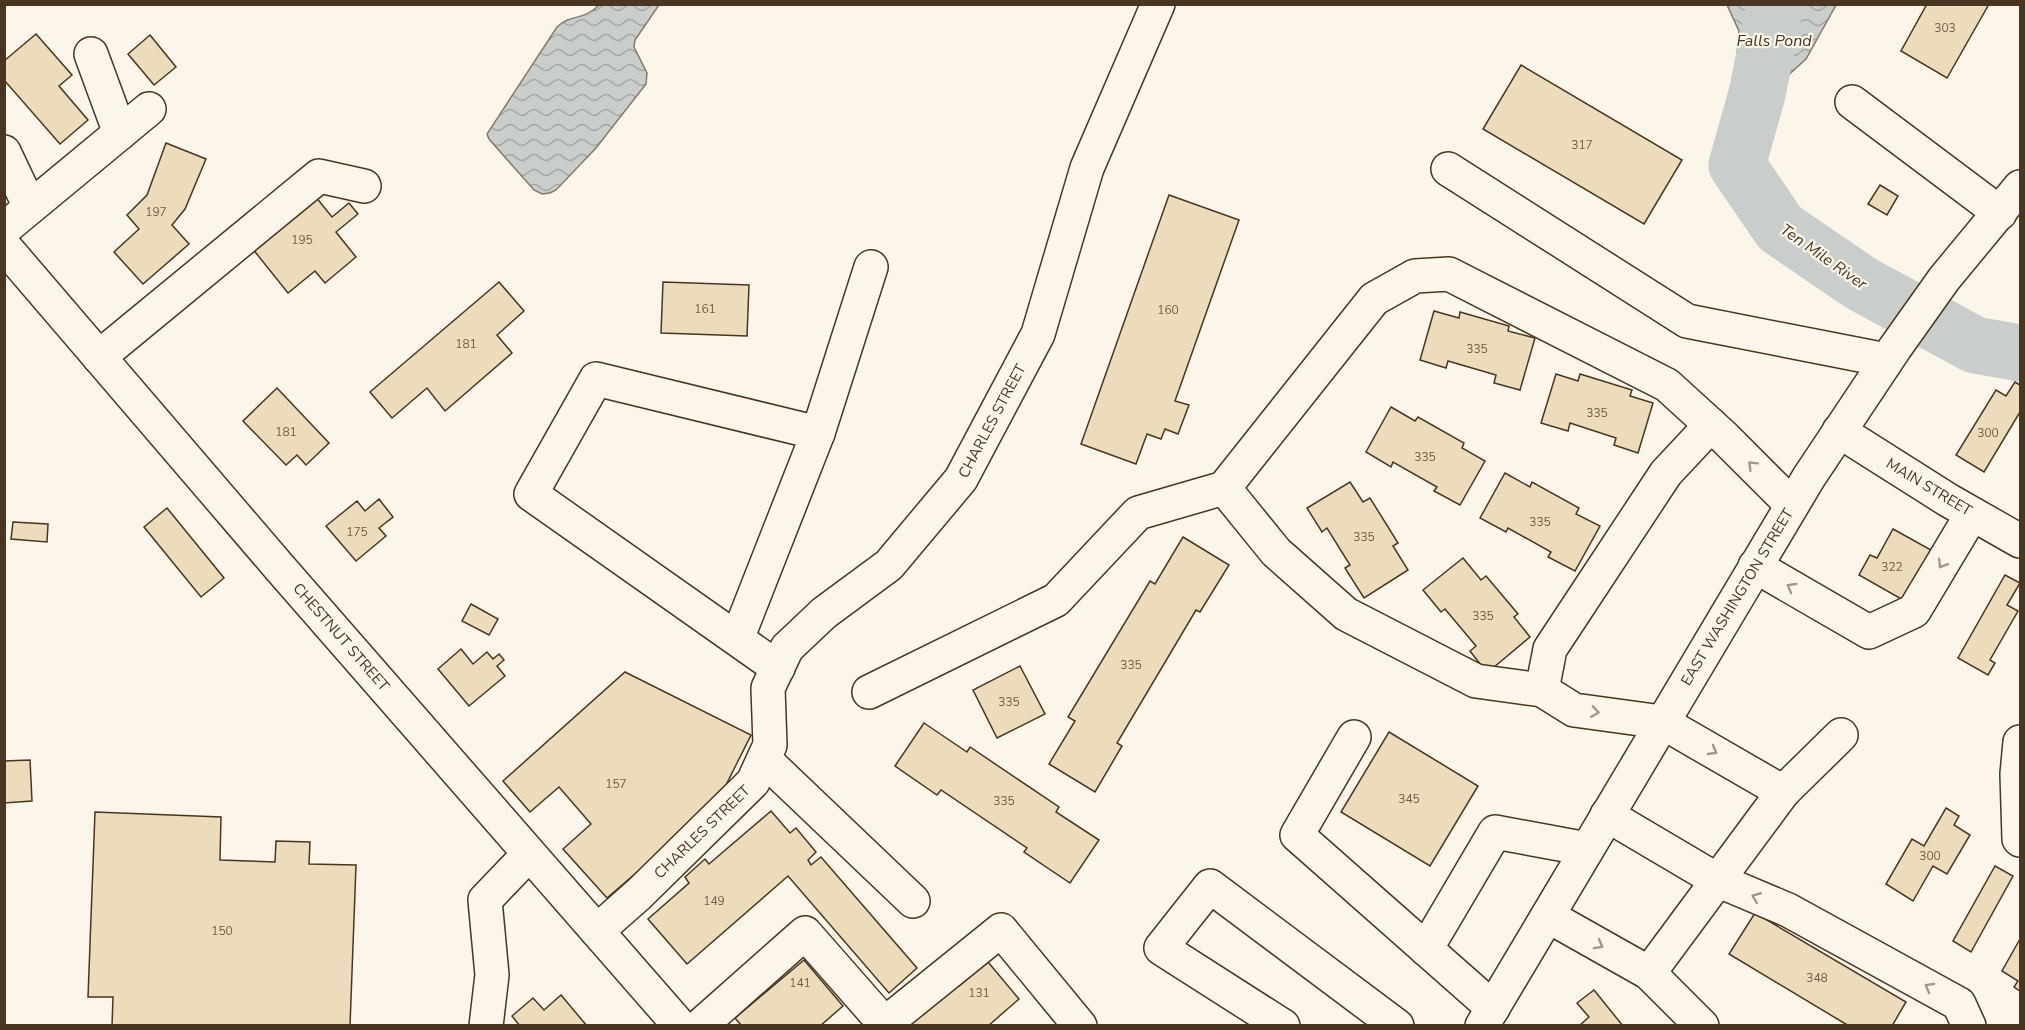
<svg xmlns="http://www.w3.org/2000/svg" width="2025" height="1030" font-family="'Nunito Sans',sans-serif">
<defs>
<pattern id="water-waves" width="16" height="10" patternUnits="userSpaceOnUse" patternTransform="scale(1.5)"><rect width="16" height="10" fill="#c9cecd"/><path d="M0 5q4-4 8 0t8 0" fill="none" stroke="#a5a8a6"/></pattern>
</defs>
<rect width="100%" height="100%" fill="#fbf6e9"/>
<g fill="url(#water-waves)" stroke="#887966" stroke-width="1.5">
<path d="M599,5H659L635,40L634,47L647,73L646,84L596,148L556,190L550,193L542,194L534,190L489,139L487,134L557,27C572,13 582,22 599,5Z"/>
<path d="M1727,5H1836L1806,59L1771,91L1757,94L1734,88L1739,31Z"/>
</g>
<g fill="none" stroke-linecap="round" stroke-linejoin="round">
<path stroke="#c9cecd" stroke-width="57" d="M1775,4L1757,94L1737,165L1780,228L1862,284L1975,345L2020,353"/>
</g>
<g fill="#ecdcbc" stroke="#4a3520" stroke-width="1.5">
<path d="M1927,4H1989L1947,78L1901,51Z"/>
<path d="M36,34L72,75L59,86L88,120L60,144L4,80V61Z"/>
<path d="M150,35L176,67L154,85L128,54Z"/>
<path d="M1521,65L1682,160L1644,224L1483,129Z"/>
<path d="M166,143L206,159L185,209L172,225L189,244L143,284L114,252L139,229L127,215L147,195Z"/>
<path d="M1880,185L1898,196L1887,215L1868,204Z"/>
<path d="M1169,195L1239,220L1175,401L1189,405L1178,434L1165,429L1161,439L1147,434L1136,464L1081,444Z"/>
<path d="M315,196L332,217L349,203L358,214L336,232L356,257L325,283L315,271L288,293L252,248Z"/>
<path d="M499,282L524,311L497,335L512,353L445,411L427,388L392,418L370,392Z"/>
<path d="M663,282L749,285L747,336L661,333Z"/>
<path d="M1434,311L1459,318L1460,312L1509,326L1508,331L1535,338L1520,390L1494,383L1496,375L1448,361L1446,368L1420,360Z"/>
<path d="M1556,374L1578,381L1580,374L1632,390L1630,396L1653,403L1638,453L1614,445L1616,438L1570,423L1568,431L1541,423Z"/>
<path d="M2015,382L2020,385V412L1984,472L1956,455L1996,390L2006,396Z"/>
<path d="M277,388L329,443L306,465L297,455L286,465L243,421Z"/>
<path d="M1391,407L1415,421L1418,417L1464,443L1462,448L1485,461L1460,505L1434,491L1437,487L1393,462L1391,467L1366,452Z"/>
<path d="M1505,473L1530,487L1532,482L1579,508L1576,514L1600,526L1575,571L1548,557L1551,552L1508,528L1506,532L1480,518Z"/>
<path d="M1350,482L1363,502L1370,498L1398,543L1393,546L1408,570L1364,598L1345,568L1350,565L1327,528L1322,532L1307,508Z"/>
<path d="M379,499L393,517L379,528L386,536L356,561L326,526L357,501L365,511Z"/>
<path d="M167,508L224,578L201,597L144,527Z"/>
<path d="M13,522L48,524L47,542L11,539Z"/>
<path d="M1893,529L1931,550L1903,600L1859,575L1870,555L1877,558Z"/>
<path d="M1183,537L1229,565L1200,612L1196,610L1117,743L1122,746L1095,792L1049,764L1075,721L1068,717L1150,581L1155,584Z"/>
<path d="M1463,558L1481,580L1486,576L1518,614L1514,617L1530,637L1487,673L1470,651L1476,646L1445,609L1441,612L1423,590Z"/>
<path d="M2005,575L2020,583L2007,605L2018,611L1990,660L1995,663L1988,675L1958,658Z"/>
<path d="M471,604L498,619L489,635L462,621Z"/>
<path d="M461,649L473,664L487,652L493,659L499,654L504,660L497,666L505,676L469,706L438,669Z"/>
<path d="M1020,666L1045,714L997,738L973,690Z"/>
<path d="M625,672L751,735L717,803L607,898L563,849L591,824L559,787L530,812L503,781Z"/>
<path d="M924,723L967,752L970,747L1059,807L1056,812L1099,840L1070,883L1024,852L1027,848L941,790L937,795L895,766Z"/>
<path d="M1389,732L1478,786L1430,866L1341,812Z"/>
<path d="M30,760L32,801L4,803V761Z"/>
<path d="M1946,808L1959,816L1954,825L1970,835L1947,874L1933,866L1913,901L1886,884L1912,839L1924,846Z"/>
<path d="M771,811L790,833L796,828L816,852L808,860L811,865L821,857L917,968L889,993L788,876L687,964L648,919L689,883L685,877L705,859L709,864Z"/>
<path d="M95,812L221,817L220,860L275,862L276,841L310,842L309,864L356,865L350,1026H112L113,997H88Z"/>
<path d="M1995,866L2013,876L1971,952L1953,941Z"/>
<path d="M1755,913L1906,1002L1892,1026H1849L1729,954Z"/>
<path d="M2020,939V991L2014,987L2018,981L2002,971Z"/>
<path d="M804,960L843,1006L820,1026H742L735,1018Z"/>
<path d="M988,962L1019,999L988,1026H905L956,982L959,986Z"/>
<path d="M1594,990L1623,1026H1579L1589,1017L1577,1003Z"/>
<path d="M561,995L587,1026H520L512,1016L533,998L544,1010Z"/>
</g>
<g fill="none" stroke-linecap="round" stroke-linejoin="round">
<g stroke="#4a3520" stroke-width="36">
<g id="minor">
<path d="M91,54L120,133"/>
<path d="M1852,102L2000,213"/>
<path d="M4,152L30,207"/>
<path d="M1448,169L1687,321L1886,360"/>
<path d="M4,229L149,109"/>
<path d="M4,246L280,568L680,1026"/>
<path d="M99,357L319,176L364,186"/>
<path d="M1839,431L1948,500L2020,541"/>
<path d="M818,433L871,267"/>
<path d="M1224,488L1276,552L1346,614L1476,681L1542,690L1574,710L1662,722L1783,792"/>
<path d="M1755,566L1869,632L1914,611L1972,514"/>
<path d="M737,639L818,433L596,379L531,494L778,668"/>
<path d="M1542,690L1550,649L1666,473L1711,425"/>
<path d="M869,692L1056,600L1138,513L1224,488L1374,299L1415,276L1449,274L1667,385L1723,436L1792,505"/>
<path d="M1354,737L1297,835L1493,1008"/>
<path d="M2020,742L2017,774L2019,839L2020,840"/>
<path d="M764,759L913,901"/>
<path d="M1607,815L1717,880L1788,910L1959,1004L1969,1026"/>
<path d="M1548,916L1649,973L1702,1026"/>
<path d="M597,931L639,894L753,782L770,745L768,688L787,648L824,613L889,565L961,479L1038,334L1087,168L1158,4"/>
<path d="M1426,949L1495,832L1587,849"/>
<path d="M1649,973L1783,792L1841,735"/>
<path d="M486,1026L492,975L485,900L529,854"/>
<path d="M700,1026L805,933L884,1023"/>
<path d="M882,1026L1001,930L1080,1026"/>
<path d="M1283,1026L1161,948L1210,886L1397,1026"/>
</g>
</g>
<g stroke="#4a3520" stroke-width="36">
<path id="major" d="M1482,1026L1809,477L1895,348L1944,279L2020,187"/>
</g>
<use href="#minor" stroke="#fbf6e9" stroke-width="33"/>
<use href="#major" stroke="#fbf6e9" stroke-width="33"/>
</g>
<defs><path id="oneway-chevron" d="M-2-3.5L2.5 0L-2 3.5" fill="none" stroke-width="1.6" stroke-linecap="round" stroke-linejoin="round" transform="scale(1.5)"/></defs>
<g stroke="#a29684">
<use href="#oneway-chevron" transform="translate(1752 465) rotate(-135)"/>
<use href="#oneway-chevron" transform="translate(1942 564) rotate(121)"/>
<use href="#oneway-chevron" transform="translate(1791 587) rotate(-150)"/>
<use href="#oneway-chevron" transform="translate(1595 712) rotate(8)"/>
<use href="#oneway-chevron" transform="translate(1713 751) rotate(30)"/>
<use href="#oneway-chevron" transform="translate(1756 897) rotate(-158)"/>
<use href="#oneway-chevron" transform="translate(1599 945) rotate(29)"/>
<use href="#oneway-chevron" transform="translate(1929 987) rotate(-151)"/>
</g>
<g text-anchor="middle" stroke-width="4.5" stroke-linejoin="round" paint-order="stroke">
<g font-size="12" fill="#725f47">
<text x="1945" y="32">303</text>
<text x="1582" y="149">317</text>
<text x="156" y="216">197</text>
<text x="302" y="244">195</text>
<text x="705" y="313">161</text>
<text x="1168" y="314">160</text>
<text x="466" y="348">181</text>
<text x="1477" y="353">335</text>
<text x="1597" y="417">335</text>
<text x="286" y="436">181</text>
<text x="1988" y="437">300</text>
<text x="1425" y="461">335</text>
<text x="1540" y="526">335</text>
<text x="357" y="536">175</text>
<text x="1364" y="541">335</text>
<text x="1892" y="571">322</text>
<text x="1483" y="620">335</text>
<text x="1131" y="669">335</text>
<text x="1009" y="706">335</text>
<text x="616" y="788">157</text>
<text x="1409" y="803">345</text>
<text x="1004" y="805">335</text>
<text x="1930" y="860">300</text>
<text x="714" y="905">149</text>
<text x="222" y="935">150</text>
<text x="1817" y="982">348</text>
<text x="800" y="987">141</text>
<text x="979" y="997">131</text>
</g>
<g font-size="15" fill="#4a3520" stroke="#fbf6e9">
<text transform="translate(992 421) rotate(-62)" y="5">CHARLES STREET</text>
<text transform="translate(1929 487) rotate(31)" y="5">MAIN STREET</text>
<text transform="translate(1737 597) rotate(-59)" y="5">EAST WASHINGTON STREET</text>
<text transform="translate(341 637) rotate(49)" y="5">CHESTNUT STREET</text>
<text transform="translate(702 832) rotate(-44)" y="5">CHARLES STREET</text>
</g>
<g font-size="16" font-style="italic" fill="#4a3520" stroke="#fbf6e9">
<text x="1774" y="46">Falls Pond</text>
<text transform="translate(1824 256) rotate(35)" y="6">Ten Mile River</text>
</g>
</g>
<rect width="2025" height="1030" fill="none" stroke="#4a3520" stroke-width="12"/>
</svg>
